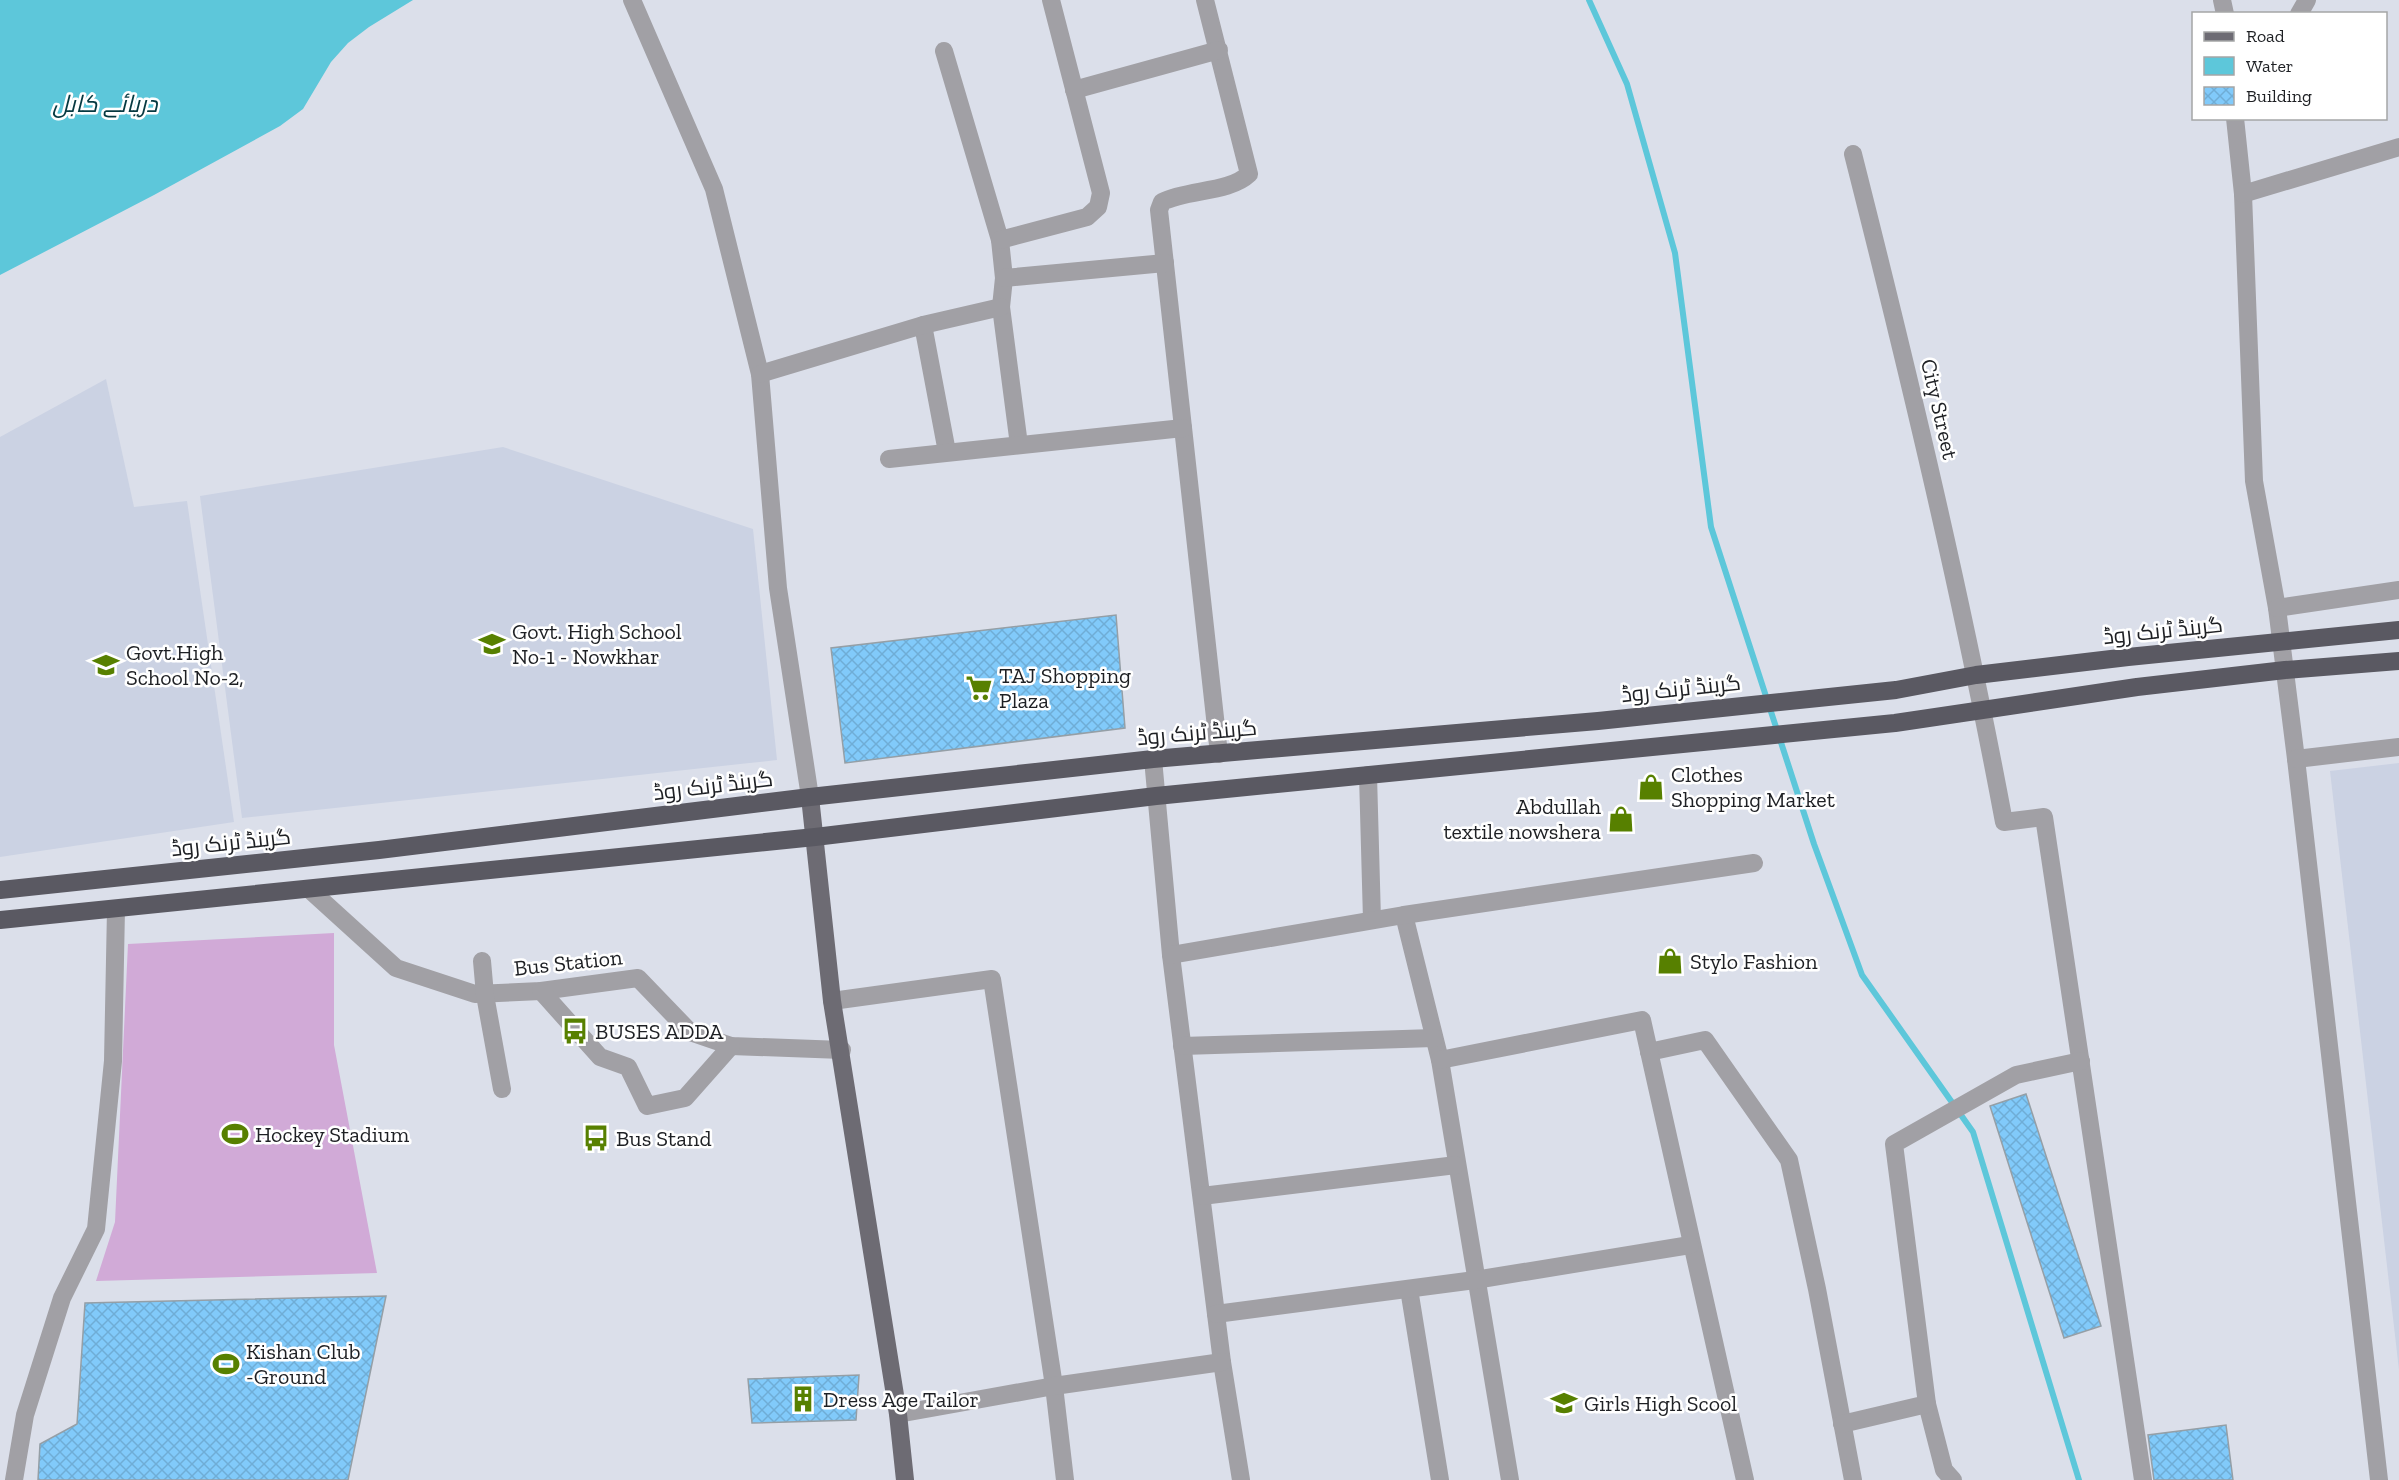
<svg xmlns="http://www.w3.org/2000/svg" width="2399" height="1480" font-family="'Zilla Slab',Cairo,serif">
<defs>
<pattern id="building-cross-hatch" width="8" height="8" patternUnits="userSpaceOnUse" patternTransform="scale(1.5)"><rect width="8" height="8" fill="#81cafa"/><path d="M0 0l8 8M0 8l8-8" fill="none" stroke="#6fadd6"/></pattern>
</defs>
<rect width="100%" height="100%" fill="#dbdfea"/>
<g fill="#cbd2e3">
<path d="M106,379L134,507L187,501L234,822L0,857V437Z"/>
<path d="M503,447L753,529L777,760L242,818L200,496Z"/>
<path d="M2399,763V1370L2330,771Z"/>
</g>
<path fill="#d1aad7" d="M334,933V1045L377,1273L96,1281L115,1222L128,944Z"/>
<path fill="#5dc7da" d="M0,0H413L369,27L348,43L331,62L303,109L280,126L154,195L0,275Z"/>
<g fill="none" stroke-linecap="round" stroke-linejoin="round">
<path stroke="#5dc7da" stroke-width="6" d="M1589,0L1627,84L1675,253L1711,527L1814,844L1862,975L1973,1132L2079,1480"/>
</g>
<g fill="url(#building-cross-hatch)" stroke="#959fa6" stroke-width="1.5">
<path d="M1116,615L1125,728L845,763L831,648Z"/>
<path d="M2026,1094L2101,1326L2064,1338L1990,1106Z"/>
<path d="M386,1296L348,1480H38L40,1444L77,1424L85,1303Z"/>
<path d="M859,1375L856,1420L752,1423L748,1379Z"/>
<path d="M2226,1425L2233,1480H2154L2148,1435Z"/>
</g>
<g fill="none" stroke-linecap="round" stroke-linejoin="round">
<g stroke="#a1a0a5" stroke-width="18">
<path d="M632,0L714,189L760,374L778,588L810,797"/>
<path d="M1205,0L1249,174C1229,193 1188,189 1162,202L1159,210L1219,754"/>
<path d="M2222,0L2225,14"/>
<path d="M2299,14L2307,0"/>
<path d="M944,51L1000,240L1004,278L1001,307L1019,445"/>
<path d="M1074,90L1219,50"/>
<path d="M2235,118L2243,194L2254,481L2277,608L2296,759L2379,1480"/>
<path d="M1853,154C1909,375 1962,597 2004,822L2044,817L2143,1480"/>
<path d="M2243,194L2399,147"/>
<path d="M1000,240L1087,217L1098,207L1101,193L1051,0"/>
<path d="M1004,278L1165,263"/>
<path d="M923,325L947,452"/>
<path d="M760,374L923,325L1001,307"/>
<path d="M889,459L1183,428"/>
<path d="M2277,608L2399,590"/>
<path d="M1153,759L1171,955L1222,1362L1241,1480"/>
<path d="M2296,759L2399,747"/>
<path d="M1368,775L1372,920"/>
<path d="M309,889L396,968L475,994L541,991L638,978L690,1032L731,1046L842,1050"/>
<path d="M1404,915L1440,1060L1510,1480"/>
<path d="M1171,955L1404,915L1754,863"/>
<path d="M482,961L485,995L502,1089"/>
<path d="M541,991L600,1057L628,1067L647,1106L685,1098L731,1046"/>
<path d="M832,1001L992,979L1054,1386L1065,1480"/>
<path d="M1182,1046L1434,1038"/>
<path d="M1649,1052L1705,1040L1789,1160L1817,1289L1853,1480"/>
<path d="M1440,1060L1642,1020L1745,1480"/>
<path d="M1202,1196L1456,1165"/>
<path d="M1409,1289L1440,1480"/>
<path d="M1216,1314L1475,1280L1690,1245"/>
<path d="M1927,1404L1944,1470L1953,1480"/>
<path d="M898,1414L1054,1386L1222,1362"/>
<path d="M1842,1424L1927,1404L1894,1144L2016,1075L2081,1061"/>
<path d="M14,1480L25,1415L62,1298L96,1229L113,1061L116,909"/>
</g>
<path stroke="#6d6b73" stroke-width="18" d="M810,797L832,1001L898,1414L905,1480"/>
<g stroke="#5a5962" stroke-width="18">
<path d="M0,890L379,850L810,797L1153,759L1598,721L1896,690L1976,675L2128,657L2399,630"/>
<path d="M0,920L815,837L1156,796L1895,723L2137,687L2285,670L2399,661"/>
</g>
</g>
<defs>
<g id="school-bare" transform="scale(2.07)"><path d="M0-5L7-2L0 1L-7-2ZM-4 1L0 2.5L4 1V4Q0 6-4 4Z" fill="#578000" stroke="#fff" stroke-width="2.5" paint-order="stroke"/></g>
<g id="supermarket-bare" transform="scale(2.07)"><path d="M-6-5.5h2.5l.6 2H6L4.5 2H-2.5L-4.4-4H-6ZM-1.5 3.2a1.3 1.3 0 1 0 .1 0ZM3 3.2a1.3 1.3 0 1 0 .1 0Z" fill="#578000" stroke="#fff" stroke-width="2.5" paint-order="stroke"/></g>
<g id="shop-bare" transform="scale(2.07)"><path d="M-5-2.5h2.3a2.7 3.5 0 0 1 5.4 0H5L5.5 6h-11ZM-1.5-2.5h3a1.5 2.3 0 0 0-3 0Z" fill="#578000" stroke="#fff" stroke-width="2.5" paint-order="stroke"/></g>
<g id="bus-bare" transform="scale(2.07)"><path d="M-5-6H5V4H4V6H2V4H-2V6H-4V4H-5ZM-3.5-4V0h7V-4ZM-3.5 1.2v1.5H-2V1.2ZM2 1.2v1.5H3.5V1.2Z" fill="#578000" stroke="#fff" stroke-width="2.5" paint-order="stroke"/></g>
<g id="stadium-bare" transform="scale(2.07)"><path d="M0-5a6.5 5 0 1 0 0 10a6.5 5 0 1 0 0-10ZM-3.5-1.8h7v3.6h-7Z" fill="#578000" stroke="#fff" stroke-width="2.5" paint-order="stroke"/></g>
<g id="building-bare" transform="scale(2.07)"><path d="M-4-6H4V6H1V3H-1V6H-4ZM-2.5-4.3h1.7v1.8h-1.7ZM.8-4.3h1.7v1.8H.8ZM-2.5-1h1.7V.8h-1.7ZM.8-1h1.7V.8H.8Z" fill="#578000" stroke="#fff" stroke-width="2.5" paint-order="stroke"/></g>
</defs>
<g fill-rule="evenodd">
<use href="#school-bare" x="492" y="644"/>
<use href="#school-bare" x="106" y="665"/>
<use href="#supermarket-bare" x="979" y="688"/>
<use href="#shop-bare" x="1651" y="787"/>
<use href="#shop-bare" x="1621" y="819"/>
<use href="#shop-bare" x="1670" y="961"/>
<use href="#bus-bare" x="575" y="1031"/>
<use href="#stadium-bare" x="235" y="1134"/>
<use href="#bus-bare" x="596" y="1138"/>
<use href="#stadium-bare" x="226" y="1364"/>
<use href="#building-bare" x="803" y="1399"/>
<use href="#school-bare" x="1564" y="1403"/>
</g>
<g text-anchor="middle" stroke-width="5" stroke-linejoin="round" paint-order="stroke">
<g font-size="22" fill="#1e2024" stroke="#fff">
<text transform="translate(1940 409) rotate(77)" y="8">City Street</text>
<text transform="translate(2163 630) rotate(-6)" y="8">گرینڈ ٹرنک روڈ</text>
<text transform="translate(1681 688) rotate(-6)" y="8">گرینڈ ٹرنک روڈ</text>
<text transform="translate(1197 732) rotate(-5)" y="8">گرینڈ ٹرنک روڈ</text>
<text transform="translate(713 785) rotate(-7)" y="8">گرینڈ ٹرنک روڈ</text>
<text transform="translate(231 842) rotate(-6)" y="8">گرینڈ ٹرنک روڈ</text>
<text transform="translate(568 962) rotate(-6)" y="8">Bus Station</text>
</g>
<g font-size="22" fill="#1e2024" stroke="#fff" text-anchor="start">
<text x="512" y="639">Govt. High School<tspan x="512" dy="25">No-1 - Nowkhar</tspan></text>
<text x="126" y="660">Govt.High<tspan x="126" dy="25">School No-2,</tspan></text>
<text x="999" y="683">TAJ Shopping<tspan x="999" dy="25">Plaza</tspan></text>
<text x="1671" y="782">Clothes<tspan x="1671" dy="25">Shopping Market</tspan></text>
<text x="1601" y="814" text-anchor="end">Abdullah<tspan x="1601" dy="25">textile nowshera</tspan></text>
<text x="1690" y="969">Stylo Fashion</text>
<text x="595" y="1039">BUSES ADDA</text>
<text x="255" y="1142">Hockey Stadium</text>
<text x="616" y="1146">Bus Stand</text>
<text x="246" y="1359">Kishan Club<tspan x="246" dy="25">-Ground</tspan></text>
<text x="823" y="1407">Dress Age Tailor</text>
<text x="1584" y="1411">Girls High Scool</text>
</g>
<g font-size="24" font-style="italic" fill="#053941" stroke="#fff">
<text x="105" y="112">دریائے کابل</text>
</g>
</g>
<rect x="2192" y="12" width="195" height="108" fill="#ffffff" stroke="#a5a6a7" stroke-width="1.5"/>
<rect x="2204" y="32" width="30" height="9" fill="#6d6b73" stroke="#a5a6a7" stroke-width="1.5"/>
<text x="2246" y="42" font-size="18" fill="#1e2024">Road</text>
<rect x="2204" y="57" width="30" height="18" fill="#5dc7da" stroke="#a5a6a7" stroke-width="1.5"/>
<text x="2246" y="72" font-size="18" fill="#1e2024">Water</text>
<rect x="2204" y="87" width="30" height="18" fill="url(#building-cross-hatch)" stroke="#a5a6a7" stroke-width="1.5"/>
<text x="2246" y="102" font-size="18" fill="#1e2024">Building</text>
</svg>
